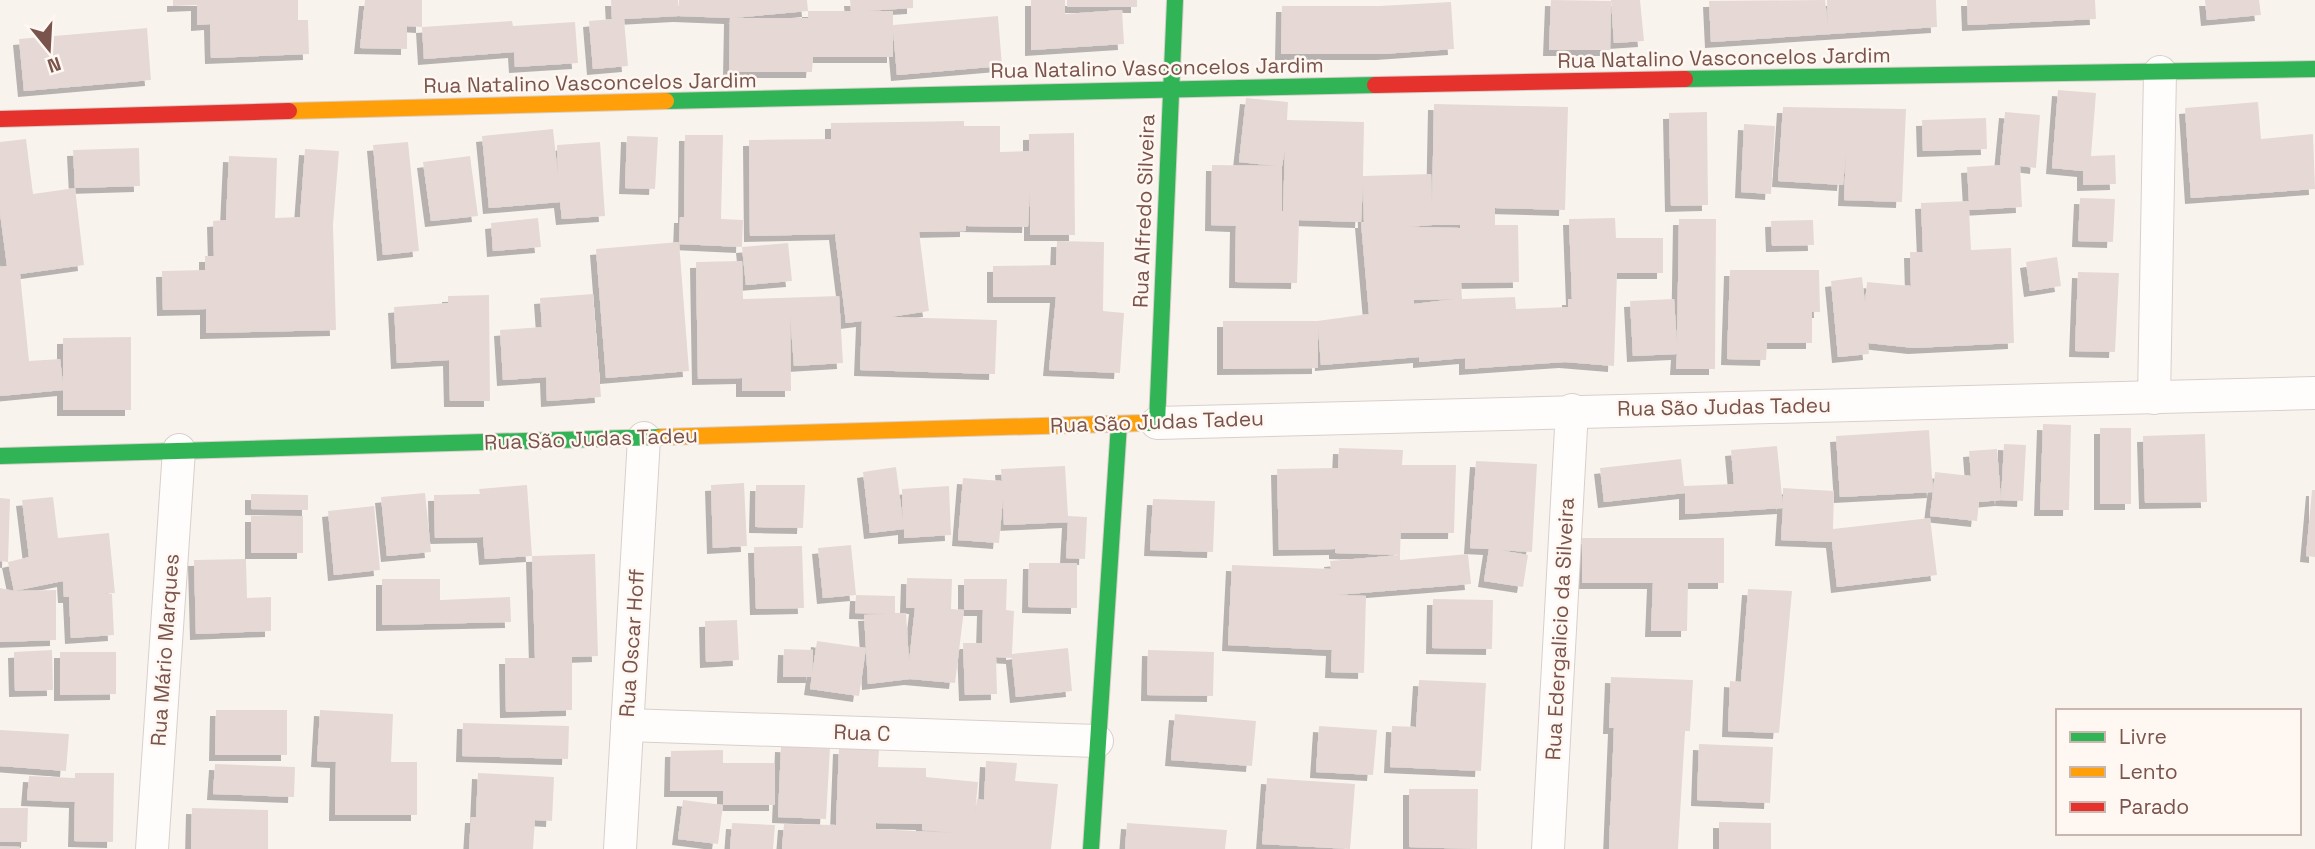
<svg xmlns="http://www.w3.org/2000/svg" width="2315" height="849" font-family="'Space Grotesk',sans-serif">
<defs>
<filter id="shadow"><feDropShadow dx="-6" dy="6" stdDeviation="0" flood-color="#0004"/></filter>
</defs>
<rect width="100%" height="100%" fill="#f9f3ee"/>
<g fill="#e6d9d5" fill-rule="evenodd" filter="url(#shadow)">
<path d="M173,0H298V20H308L309,54L211,58L210,24L197,25V5L173,6Z"/>
<path d="M365,0H422V27L407,26V49L360,48Z"/>
<path d="M611,0H678L679,11V0H807L808,11H851L850,0H913V8L865,11H893V25L998,16L1002,66L897,75L893,30V57H813L812,72H729L730,18L679,16L624,19L628,66L593,69L589,21L612,19ZM808,11V18H733Z"/>
<path d="M1031,0H1065V14L1122,10L1124,44L1031,50Z"/>
<rect x="1067" y="0" width="70" height="7"/>
<path d="M1551,0L1611,1L1610,50H1549Z"/>
<path d="M1611,0H1640L1644,41L1614,43Z"/>
<path d="M1825,0L1828,25L1827,0H1936L1937,27L1711,42L1709,1Z"/>
<path d="M1967,0H2095L2096,19L1968,25Z"/>
<path d="M2205,0H2259L2261,15L2207,20Z"/>
<path d="M1451,2L1454,49L1382,54H1281L1282,6H1379Z"/>
<path d="M512,21L513,26L575,22L578,63L515,67L514,52L424,59L422,27Z"/>
<path d="M147,28L151,80L24,91L19,39Z"/>
<path d="M2058,90L2096,93L2091,156L2115,155L2116,184L2083,185V171L2052,168Z"/>
<path d="M1246,98L1288,102L1287,120L1364,122L1363,176L1431,174L1432,206L1434,104L1568,107L1565,210L1495,208V225H1518L1519,282L1461,283L1462,299L1515,297L1516,309L1568,307V299H1572L1569,219L1615,218L1616,238H1663V273H1617L1614,366L1565,362L1465,369V358L1419,362V357L1321,365L1318,328V368L1223,369V321H1317L1369,314L1361,222L1299,220L1297,283L1235,282L1236,226L1211,225L1212,165L1277,166L1239,162ZM1285,149L1283,211H1282V166ZM1363,184L1364,222H1361ZM1460,225V228L1408,227L1432,225ZM1455,299L1414,304V300Z"/>
<path d="M2258,102L2261,139L2313,134L2315,189L2191,198L2185,108Z"/>
<path d="M1783,107L1906,109L1902,202L1844,200L1846,152L1843,185L1778,181Z"/>
<path d="M1707,112L1708,205L1671,206L1669,113Z"/>
<path d="M2005,112L2040,115L2036,168L2020,166L2022,207L1969,210L1971,250L2011,248L2014,343L1914,348L1868,343L1869,354L1838,357L1831,281L1862,277L1865,303L1867,282L1911,286L1910,252H1923L1921,203L1969,201L1967,167L2000,165Z"/>
<path d="M1986,118L1987,149L1923,151L1922,120Z"/>
<path d="M964,121V126H1000V152L1029,151V134L1074,133L1075,235H1030V189L1028,227L966,226V231L919,232L929,311L890,317L997,320L995,374L860,370L862,321L846,323L835,234L750,236L749,140L831,139V123Z"/>
<path d="M1744,124L1775,126L1771,194L1741,192Z"/>
<path d="M553,129L558,176L557,145L600,142L605,216L562,219L560,202L489,208L482,136Z"/>
<path d="M685,135H723L721,219L743,220L742,247L679,244L680,217H684Z"/>
<path d="M627,136L658,137L655,189L625,188Z"/>
<path d="M26,139L33,194L75,188L84,265L20,274L29,361L60,359L63,384V338L131,337V410H63V390L0,396V267L7,266L0,213V142Z"/>
<path d="M408,142L419,251L383,255L373,145Z"/>
<path d="M139,148L140,186L75,188L73,150Z"/>
<path d="M305,149L339,151L333,225L336,330L206,333V309L163,310L162,271L205,270V256H214L213,221L226,220L229,156L277,158L275,218L300,217Z"/>
<path d="M470,156L478,216L431,221L423,162Z"/>
<path d="M2080,198L2115,199L2113,242L2078,241Z"/>
<path d="M538,218L541,247L493,251L491,223Z"/>
<path d="M1679,219H1716L1715,369H1676L1677,354L1633,356L1630,301L1674,299L1677,344Z"/>
<path d="M1813,220L1814,245L1772,246L1771,221Z"/>
<path d="M1057,241L1104,242L1103,311L1124,313L1120,373L1049,370L1056,297H993V266L1056,265Z"/>
<path d="M679,242L689,371L606,378L596,249Z"/>
<path d="M788,243L792,281L746,285L742,247Z"/>
<path d="M2057,257L2061,286L2030,291L2026,262Z"/>
<path d="M742,261L743,299L839,296L843,363L794,366L790,314L791,391H742V378L698,379L696,262Z"/>
<path d="M1730,270H1819L1820,312H1812V343H1767L1766,360L1727,359Z"/>
<path d="M2078,272L2119,273L2115,352L2075,351Z"/>
<path d="M593,294L601,397L547,401L546,377L503,380L500,330L542,327L540,298Z"/>
<path d="M489,295L490,401H450L449,360L397,363L394,307L448,303V296Z"/>
<path d="M2043,424L2071,425L2069,510H2040Z"/>
<rect x="2100" y="428" width="31" height="76"/>
<path d="M1929,430L1933,492L1935,472L1971,476L1969,451L1997,449L2001,500L1979,502L1977,521L1930,516L1933,492L1840,497L1836,436Z"/>
<path d="M2205,434L2207,502L2145,503L2143,436Z"/>
<path d="M2004,444L2026,445L2023,501L2001,500Z"/>
<path d="M1777,446L1783,506V488L1834,491L1833,529L1930,518L1937,575L1837,587L1832,542L1781,540L1783,508L1685,514V493L1604,502L1600,468L1681,459L1684,486L1734,484L1731,450Z"/>
<path d="M1339,448L1403,450L1402,465H1456L1454,533H1401V519L1400,555L1335,553V549L1279,550L1277,469L1338,468Z"/>
<path d="M1476,461L1537,464L1532,552L1499,550L1528,555L1523,587L1484,581L1489,549L1470,548Z"/>
<path d="M1065,466L1068,516L1087,517L1085,559L1066,558L1068,522L1004,525L1003,498L999,543L958,540L963,478L1002,481L1001,469Z"/>
<path d="M896,467L903,522L902,489L949,486L951,535L904,538V529L870,533L863,472Z"/>
<path d="M744,483L747,546L713,548L711,485Z"/>
<path d="M527,485L532,556L485,559L483,537L435,538L434,495L480,494L479,489Z"/>
<path d="M756,485H805L803,528L755,527Z"/>
<path d="M2312,490H2315V557L2306,556Z"/>
<path d="M425,493L431,552L387,556L381,497Z"/>
<path d="M251,494L308,495V510L251,509Z"/>
<path d="M53,497L58,538L109,533L115,593L100,594H112L114,635L71,638L69,597H64L63,581L14,591L56,590V640L0,642V588L14,591L8,562L29,557L22,500Z"/>
<path d="M0,498L10,499L8,562L0,561Z"/>
<path d="M1153,499L1215,501L1213,552L1150,550Z"/>
<path d="M374,506L380,570L334,575L328,511Z"/>
<rect x="251" y="516" width="52" height="37"/>
<path d="M1582,538H1724V583H1688L1687,631H1651L1653,583H1582Z"/>
<path d="M851,545L856,595L823,598L818,548Z"/>
<path d="M802,546L804,608L756,609L754,547Z"/>
<path d="M595,554L598,656L572,657V710L506,712L505,658H535L532,556Z"/>
<path d="M1468,554L1471,584L1336,595L1366,596L1364,673L1331,672L1332,650L1228,645L1232,565L1331,569L1330,561L1400,555V560Z"/>
<path d="M246,559L247,598L271,597V631L196,634L194,560Z"/>
<path d="M1029,563H1077V608L1028,607Z"/>
<path d="M907,578L952,579L951,609L964,610V579H1007L1006,610L1014,611L1012,654L1068,648L1072,691L1016,697L1012,658L996,657L997,694L965,695L963,643H982L983,610H964L955,683L910,679L868,684L866,648L859,696L810,689L817,641L866,648L864,615L887,614L855,613L856,595L895,596V613H906L909,662L915,608H906Z"/>
<path d="M382,579H440V600L510,597L511,622L382,625Z"/>
<path d="M1748,589L1792,591L1779,733L1728,731L1730,681L1741,682Z"/>
<path d="M1433,599L1493,600L1492,649L1432,648Z"/>
<path d="M737,620L739,660L706,662L705,621Z"/>
<path d="M784,649L813,650L812,677H783Z"/>
<path d="M52,650L53,690L15,691L14,652Z"/>
<path d="M1148,650L1214,652L1213,696L1147,695Z"/>
<path d="M60,652H116V694L60,695Z"/>
<path d="M1611,677L1693,680L1690,731H1685L1678,849H1609L1614,728H1609Z"/>
<path d="M1419,680L1486,683L1481,771L1390,767L1392,726L1416,727Z"/>
<path d="M216,710H287V755H215Z"/>
<path d="M320,710L393,714L391,762H417V815H335L336,762L317,761Z"/>
<path d="M1175,714L1256,721L1252,766L1171,760Z"/>
<path d="M463,723L569,726L568,759L462,756Z"/>
<path d="M1319,726L1377,730L1373,775L1316,772Z"/>
<path d="M0,730L69,734L66,771L0,766Z"/>
<path d="M1699,744L1773,747L1770,803L1697,800Z"/>
<path d="M781,746L830,748L826,819L778,817Z"/>
<path d="M839,748L879,749L878,767L926,768V777L978,782L975,813L977,799L984,800L986,761L1017,763L1015,781L1058,784L1051,849H782L784,824L836,825ZM876,823L922,824V830L955,833L876,829Z"/>
<path d="M723,750V763H775V805H723V791H670L671,751Z"/>
<path d="M215,764L295,767L294,797L213,794Z"/>
<path d="M75,773H114L113,842L74,841L75,802L27,800L29,776L75,778Z"/>
<path d="M478,773L554,777L552,821L535,820L533,849H469L471,817H476Z"/>
<path d="M1267,778L1355,784L1350,849L1262,844Z"/>
<path d="M1409,789H1478L1477,849L1409,847Z"/>
<path d="M683,800L723,805L718,844L678,839Z"/>
<path d="M0,808H28L27,842H0Z"/>
<path d="M192,808L268,810V849H191Z"/>
<path d="M1719,822L1771,823V849H1719Z"/>
<path d="M732,823L775,825L773,849H730Z"/>
<path d="M1127,823L1227,830L1225,849H1125Z"/>
<path d="M0,846L20,847V849H0Z"/>
</g>
<g fill="none" stroke-linecap="round" stroke-linejoin="round">
<g stroke="#d8cfcb" stroke-width="34">
<g id="street">
<path d="M2154,398L2160,72"/>
<path d="M1157,423L2315,393"/>
<path d="M627,725L1097,741"/>
<path d="M152,849L179,450"/>
<path d="M620,849L644,438"/>
<path d="M1548,849L1572,410"/>
</g>
</g>
<g stroke="#d9cfca" stroke-width="18">
<g id="fast">
<path d="M1685,79L2315,69"/>
<path d="M666,101L1375,85"/>
<path d="M1142,423H1157L1175,0"/>
<path d="M0,456L661,437"/>
<path d="M1091,849L1119,424"/>
</g>
</g>
<g stroke="#d9cfca" stroke-width="18">
<g id="slow">
<path d="M289,111L666,101"/>
<path d="M661,437L1142,423"/>
</g>
</g>
<g stroke="#d9cfca" stroke-width="18">
<g id="jam">
<path d="M1375,85L1685,79"/>
<path d="M0,119L289,111"/>
</g>
</g>
<use href="#street" stroke="#fefdfc" stroke-width="32"/>
<use href="#fast" stroke="#30b455" stroke-width="16"/>
<use href="#slow" stroke="#ff9f0a" stroke-width="16"/>
<use href="#jam" stroke="#e5322d" stroke-width="16"/>
</g>
<g text-anchor="middle" stroke-width="5" stroke-linejoin="round" paint-order="stroke">
<g font-size="21" fill="#79544c" stroke="#fff7f1">
<text transform="translate(1724 58) rotate(-1)" y="7">Rua Natalino Vasconcelos Jardim</text>
<text transform="translate(1157 68) rotate(-1)" y="7">Rua Natalino Vasconcelos Jardim</text>
<text transform="translate(590 83) rotate(-1)" y="7">Rua Natalino Vasconcelos Jardim</text>
<text transform="translate(1144 211) rotate(-88)" y="7">Rua Alfredo Silveira</text>
<text transform="translate(1724 407) rotate(-1)" y="7">Rua São Judas Tadeu</text>
<text transform="translate(1157 422) rotate(-2)" y="7">Rua São Judas Tadeu</text>
<text transform="translate(591 439) rotate(-2)" y="7">Rua São Judas Tadeu</text>
<text transform="translate(1560 629) rotate(-87)" y="7">Rua Edergalicio da Silveira</text>
<text transform="translate(632 643) rotate(-86)" y="7">Rua Oscar Hoff</text>
<text transform="translate(165 650) rotate(-86)" y="7">Rua Mário Marques</text>
<text transform="translate(862 733) rotate(2)" y="7">Rua C</text>
</g>
</g>
<rect x="2056" y="709" width="245" height="126" fill="#fff7f1" stroke="#c9b6af" stroke-width="2"/>
<rect x="2070" y="732" width="35" height="10" fill="#30b455" stroke="#c9b6af" stroke-width="2"/>
<text x="2119" y="744" font-size="21" fill="#79544c">Livre</text>
<rect x="2070" y="767" width="35" height="10" fill="#ff9f0a" stroke="#c9b6af" stroke-width="2"/>
<text x="2119" y="779" font-size="21" fill="#79544c">Lento</text>
<rect x="2070" y="802" width="35" height="10" fill="#e5322d" stroke="#c9b6af" stroke-width="2"/>
<text x="2119" y="814" font-size="21" fill="#79544c">Parado</text>
<g transform="translate(49 49) rotate(162)" stroke="#fff7f1" stroke-width="5" paint-order="stroke">
<path d="M0-5L12 26L0 18L-12 26Z" fill="#79544c"/>
<text y="-10" font-size="19" font-weight="bold" text-anchor="middle" fill="#79544c">N</text>
</g>
</svg>
